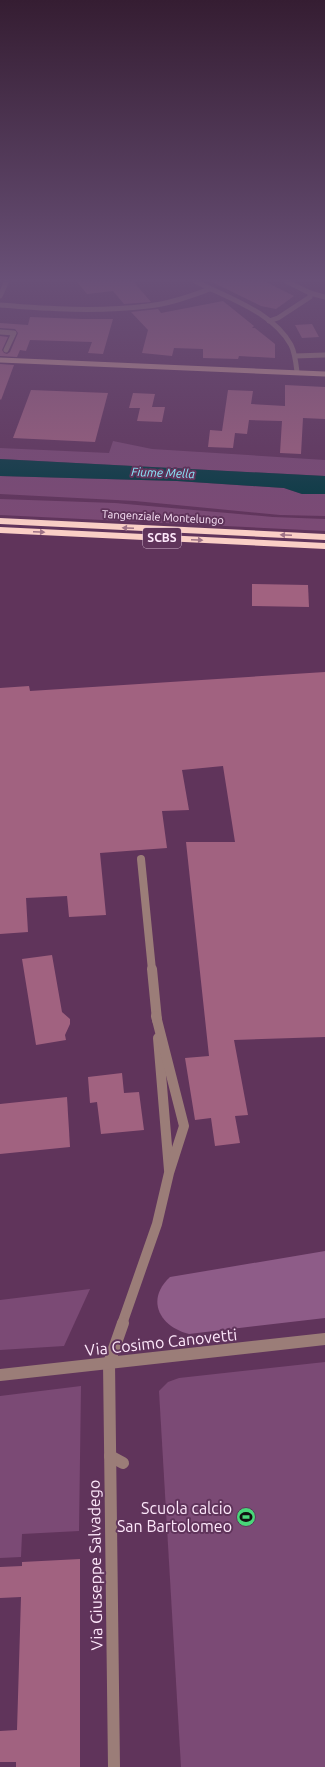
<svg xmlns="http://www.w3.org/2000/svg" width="325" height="1767" font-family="Ubuntu,sans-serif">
<rect width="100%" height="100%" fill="#60345b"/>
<g fill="#7b4a75">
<path d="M113,441L152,449L325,460V476L0,459V448L109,453Z"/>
<path d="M0,476L177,481L284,488L302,494H325V516L280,515L135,501L0,494Z"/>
<path d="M0,499L115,503L273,517L325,519V531L0,515Z"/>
<path d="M90,1289L64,1346L0,1350V1300Z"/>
<path d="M325,1362V1767H181L159,1391L168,1382L179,1378Z"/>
<path d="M81,1386L79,1531L22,1534L21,1557L0,1558V1396Z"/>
</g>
<path fill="#8e5c88" d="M325,1251V1318L189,1334C160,1327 145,1300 170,1277Z"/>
<path fill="#043a42" d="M0,459L325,476V494H302L284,488L177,481L0,476Z"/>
<g fill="#a16280">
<path d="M76,281H133L151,302L124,304L113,291L87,294Z"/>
<path d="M210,281H264L294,296L276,309L261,306Z"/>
<path d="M223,301L254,326L252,328H255L275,344V358L239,356L238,359L203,358V349L174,348L172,356L142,353L148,330L131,312L158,309L161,313Z"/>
<path d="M30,317L82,319H113L103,354L88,353L92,342L30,340L26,351L20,350L17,357L0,356V336L8,337L2,350L4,353L7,354L10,352L18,333L15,329L0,328V323L28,325Z"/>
<path d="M312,324L319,337L302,338L295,325Z"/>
<path d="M0,364L14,365L1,400L0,399Z"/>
<path d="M285,385L325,387V419L303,418L301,454L280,453L282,421L249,420L247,434L235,433L233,448L208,447L210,430L222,431L228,390L253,391L251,404L285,406Z"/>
<path d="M31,390L108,393L95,442L13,438Z"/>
<path d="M133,393L155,394L152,407H165L162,422L137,421L140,408H129Z"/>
<path d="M252,584L308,585L309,607L252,606Z"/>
<path d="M325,672V1037L234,1040L248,1115L235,1116L240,1143L215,1146L211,1118L195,1120L185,1058L209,1056L186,842H235L223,766L182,770L189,810L162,811L167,848L100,853L106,915L69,917L67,896L26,898L28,932L0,934V688L29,686L30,691Z"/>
<path d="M52,955L62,1012L70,1019V1024L65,1035L66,1040L36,1045L22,959Z"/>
<path d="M122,1073L124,1093L139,1092L144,1130L101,1134L97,1102L90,1103L88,1077Z"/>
<path d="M67,1097L70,1147L0,1154V1104Z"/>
<path d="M80,1559V1767H16V1762H0V1731L17,1730L21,1597L0,1598V1567L22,1566V1562Z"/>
</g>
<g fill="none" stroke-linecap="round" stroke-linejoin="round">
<path stroke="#9b7d78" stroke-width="5" d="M295,356L325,355"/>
<path stroke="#9b7d78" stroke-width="8" d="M141,859L152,970"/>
<g stroke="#9b7d78" stroke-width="10">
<path d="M152,969L157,1020"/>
<path d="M158,1038L169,1170"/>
<path d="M122,1324L157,1224L169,1173L184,1126L156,1016"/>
</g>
<g stroke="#9b7d78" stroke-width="12">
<path d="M109,1363L123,1323"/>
<path d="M110,1456L123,1463"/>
</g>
<g stroke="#9b7d78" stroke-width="5">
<path d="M195,281C227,298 272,311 291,345C295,353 296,363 297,372"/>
<path d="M310,293L325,297"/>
<path d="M0,296L7,281"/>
<path d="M0,305C49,309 98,312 148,306C169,304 190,296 210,289"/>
<path d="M269,321L278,318L310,297V293L286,281"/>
<path d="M0,332L14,333L6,350"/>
</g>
<g stroke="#9b7d78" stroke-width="12">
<path d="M109,1363L114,1767"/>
<path d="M0,1375L325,1339"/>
</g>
<path stroke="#ca9b92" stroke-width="5" d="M0,360L325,374"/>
<g fill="#facfc6" fill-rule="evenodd">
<path d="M0,518L325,534V540L0,524Z"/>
<path d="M0,527L325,543V549L0,533Z"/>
</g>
</g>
<defs><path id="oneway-solid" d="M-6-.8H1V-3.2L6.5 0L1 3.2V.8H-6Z"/></defs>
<g fill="#9e7286">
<use href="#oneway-solid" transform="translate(128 528) rotate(-177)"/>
<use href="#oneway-solid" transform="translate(39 532) rotate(3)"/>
<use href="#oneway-solid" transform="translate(286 535) rotate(-177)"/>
<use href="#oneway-solid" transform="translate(197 540) rotate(3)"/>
</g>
<linearGradient id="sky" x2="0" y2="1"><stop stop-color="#351d32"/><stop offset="0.53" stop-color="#695077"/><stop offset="1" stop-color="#695077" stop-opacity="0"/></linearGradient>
<rect width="325" height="528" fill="url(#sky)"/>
<defs>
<g id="stadium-disc" transform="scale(1)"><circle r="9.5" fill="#48d779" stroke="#60345b"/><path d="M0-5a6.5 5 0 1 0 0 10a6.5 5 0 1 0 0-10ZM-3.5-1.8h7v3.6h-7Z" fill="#111"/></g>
</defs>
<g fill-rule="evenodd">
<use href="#stadium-disc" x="246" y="1517"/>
</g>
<g text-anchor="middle" stroke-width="4" stroke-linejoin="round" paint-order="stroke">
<g font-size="11" fill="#fee8fb" stroke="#60345b">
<text transform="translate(163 517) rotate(3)" y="4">Tangenziale Montelungo</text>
</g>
<g font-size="12" font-style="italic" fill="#8aebfe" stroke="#60345b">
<text transform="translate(163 473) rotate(2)" y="4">Fiume Mella</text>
</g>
<rect fill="#60345b" stroke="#cfb2cb" stroke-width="1" x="143" y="528" width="38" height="20" rx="3"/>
<g font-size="12" font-weight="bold" fill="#fee8fb">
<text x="162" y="542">SCBS</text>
</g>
<g font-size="16" fill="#fee8fb" stroke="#60345b">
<text transform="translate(161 1342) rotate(-6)" y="6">Via Cosimo Canovetti</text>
<text transform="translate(95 1565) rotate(-91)" y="6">Via Giuseppe Salvadego</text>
</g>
<g font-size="16" fill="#fee8fb" stroke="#60345b" text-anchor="end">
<text x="232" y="1514">Scuola calcio<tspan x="232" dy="18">San Bartolomeo</tspan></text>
</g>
</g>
</svg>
